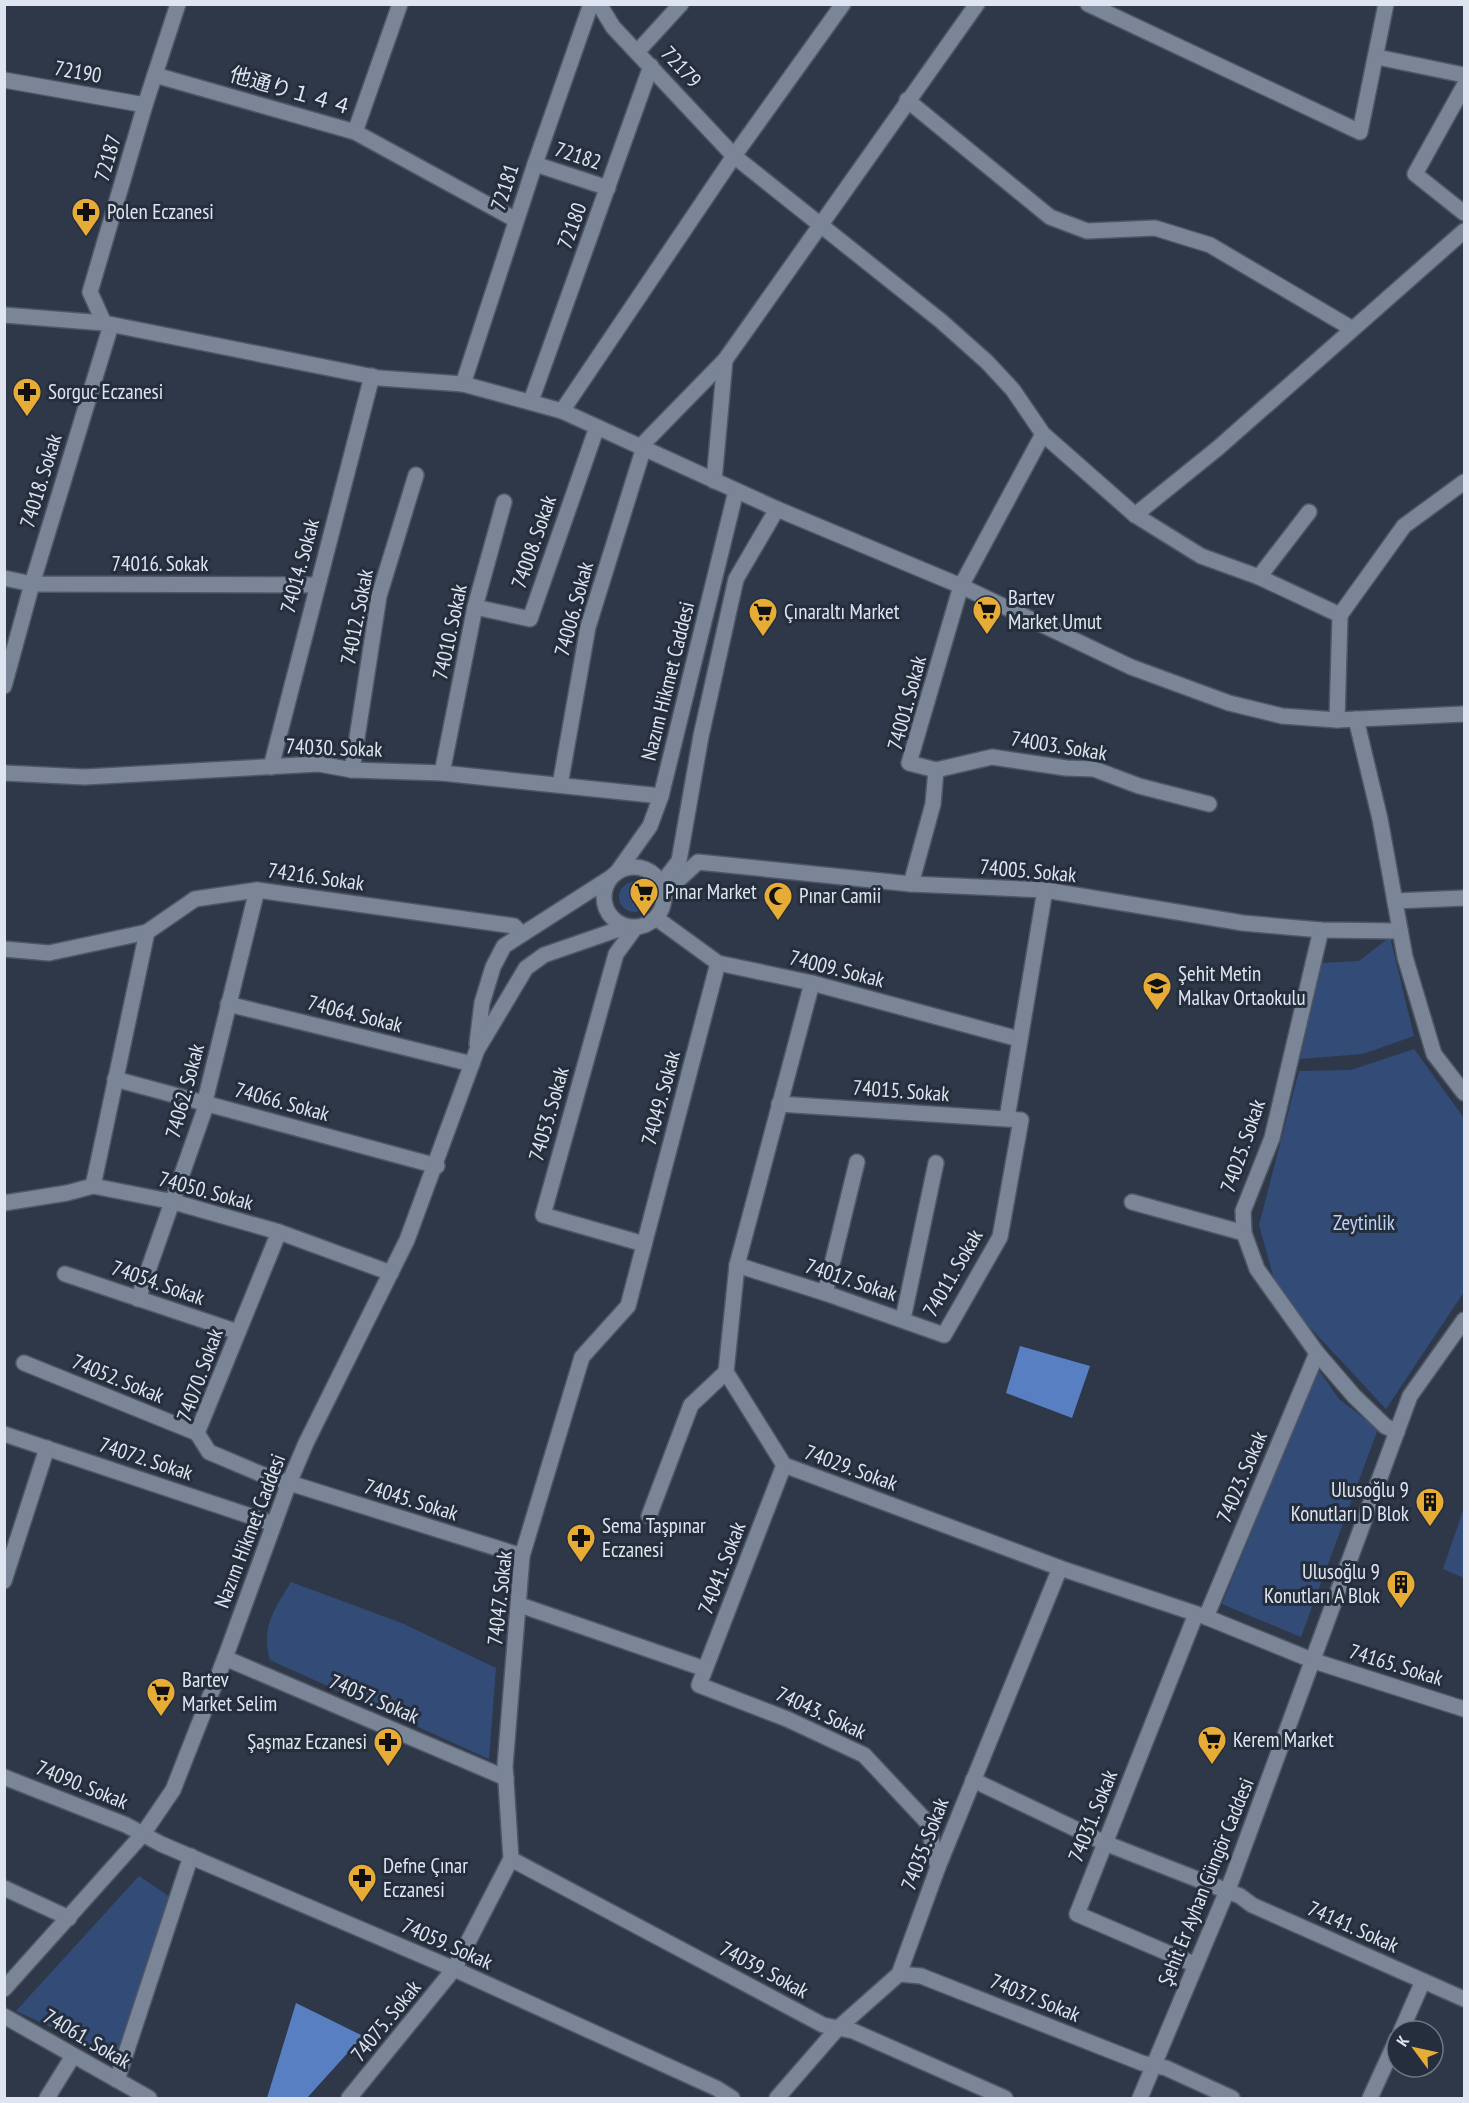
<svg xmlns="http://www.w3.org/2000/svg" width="1469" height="2103" font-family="'PT Sans Narrow','Noto Sans SC','Noto Sans JP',sans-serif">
<rect width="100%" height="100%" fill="#2f3848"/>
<g fill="#324c77">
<circle cx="634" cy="897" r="15"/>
<path d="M1390,937L1414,1036L1363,1054L1300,1059L1320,963L1359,961Z"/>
<path d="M1414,1049L1464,1118V1292L1386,1409L1278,1293L1259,1225L1299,1071L1351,1070Z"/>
<path d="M1318,1369L1339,1399L1378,1429L1301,1637L1222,1604Z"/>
<path d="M1464,1508V1578L1443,1569Z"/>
<path d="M291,1582L404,1624L496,1668L489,1759L270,1660C261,1627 274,1610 291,1582Z"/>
<path d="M139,1876L176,1901L124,2061L16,2011Z"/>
</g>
<g fill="#577fc1">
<path d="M1020,1346L1090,1366L1072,1418L1006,1393Z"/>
<path d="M296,2003L363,2036L307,2098H267Z"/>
</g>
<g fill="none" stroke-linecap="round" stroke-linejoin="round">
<g stroke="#4f5664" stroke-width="18">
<g id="minor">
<path d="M599,4L613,27L734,156L941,321L987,362L1013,390L1043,434L1135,515L1201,556L1259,577L1340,615L1337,720"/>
<path d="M1088,4L1360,132L1386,4"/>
<path d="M638,51L681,4"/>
<path d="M1377,57L1464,75"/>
<path d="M155,75L355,132L400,4"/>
<path d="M4,80L145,105"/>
<path d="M1464,86L1415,174L1464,213"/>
<path d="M907,100L1050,217L1087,231L1155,228L1210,245L1351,328"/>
<path d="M355,132L516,220"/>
<path d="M535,164L608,188"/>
<path d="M104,323L90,292L145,105L178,4"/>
<path d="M463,384L535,164L591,4"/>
<path d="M531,401L651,66"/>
<path d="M562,411L734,156L843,4"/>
<path d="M641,446L725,360L977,4"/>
<path d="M714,481L725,360"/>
<path d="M1135,515L1218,448L1464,231"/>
<path d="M1259,577L1309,512"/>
<path d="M4,578L32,584L317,585"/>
<path d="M475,607L530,619L597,427"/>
<path d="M1340,615L1404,526L1464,482"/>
<path d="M4,686L32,584L111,325"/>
<path d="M271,767L372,376"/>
<path d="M352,770L379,596L416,475"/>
<path d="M936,770L992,757L1066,768L1094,769L1139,786L1209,804"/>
<path d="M4,773L85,777L319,764L352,770L442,773L661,796"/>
<path d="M442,773L475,607L504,502"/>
<path d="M560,785L588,627L644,447"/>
<path d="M911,884L933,804L936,770L909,763L961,586L1043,434"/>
<path d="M664,893L698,862L911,884L1045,890L1243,923L1321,930L1400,931"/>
<path d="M1395,901L1464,898"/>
<path d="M656,918L718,963L812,983L1019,1039"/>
<path d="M635,928L616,954L543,1215L644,1244"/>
<path d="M1321,930L1272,1138L1243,1211L1244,1233L1257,1269L1317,1353L1354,1396L1385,1426L1397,1432"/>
<path d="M4,949L49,953L147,932L195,899L257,890L514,926L522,934"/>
<path d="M812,983L737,1265L726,1372L784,1465L1060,1568L1206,1617L1314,1661L1464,1709"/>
<path d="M228,1004L472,1064"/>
<path d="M115,1079L437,1166"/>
<path d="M1007,1118L1045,890"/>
<path d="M93,1186L147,932"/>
<path d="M1132,1202L1244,1233"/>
<path d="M4,1203L67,1193L93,1186L174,1202L279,1232L391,1273"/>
<path d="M279,1232L197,1433L209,1452L261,1474L522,1556"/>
<path d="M737,1265L825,1293L944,1335L1000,1237L1021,1120L779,1104"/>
<path d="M65,1274L238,1332"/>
<path d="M825,1293L857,1162"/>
<path d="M138,1299L207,1103L206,1097L257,890"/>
<path d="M903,1319L936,1163"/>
<path d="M24,1363L197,1433"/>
<path d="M4,1434L274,1524"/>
<path d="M784,1465L699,1685L787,1719L864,1755L927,1822L938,1867"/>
<path d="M649,1516L691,1405L726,1372"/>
<path d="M4,1581L47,1448"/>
<path d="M520,1605L705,1669"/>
<path d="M1196,1614L1077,1914L1196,1965"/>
<path d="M1206,1617L1317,1353"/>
<path d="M225,1658L506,1778"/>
<path d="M4,1777L126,1825L161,1844L454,1969L716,2088L732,2098"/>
<path d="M973,1780L1105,1843L1240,1896L1252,1905L1464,1999"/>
<path d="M511,1859L823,2025L853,2031L1005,2098"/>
<path d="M4,1888L69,1918"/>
<path d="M899,1974L921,1976L1142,2063L1166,2068L1232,2098"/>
<path d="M4,2016L149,2098"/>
<path d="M1401,2031L1423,1981"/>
<path d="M117,2080L191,1856"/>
<path d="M47,2098L73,2056"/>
<path d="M349,2098L454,1969L511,1859L505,1766L522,1556L582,1357L628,1306L718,963"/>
<path d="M777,2098L837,2029L899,1974L938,1867L1060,1568"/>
<path d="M1370,2098L1397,2039"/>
</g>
</g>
<g stroke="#4f5664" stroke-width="18">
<path id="tertiary" d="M1140,2098L1232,1879L1410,1396L1464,1320"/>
</g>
<g stroke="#4f5664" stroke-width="18">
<g id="secondary">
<path d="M4,315L104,323L379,378L463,384L562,411L777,509L961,586L1131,667L1229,703L1282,716L1337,720L1464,714"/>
<path d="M1356,719L1380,819L1405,957L1434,1054L1464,1093"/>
<circle cx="634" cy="897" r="30"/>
<path d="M618,871L650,826L661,796L736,491"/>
<path d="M661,884L679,861L701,736L736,579L777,509"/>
<path d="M477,1044L482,1003L493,967L504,946L610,878"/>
<path d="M4,1989L143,1834L173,1790L225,1658L289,1483L306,1443L407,1240L477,1050L526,968L544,955L625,927"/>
</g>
</g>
<use href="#minor" stroke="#7a8597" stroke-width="15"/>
<use href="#tertiary" stroke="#7a8597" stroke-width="15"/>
<use href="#secondary" stroke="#7a8597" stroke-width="15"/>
</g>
<defs>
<g id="pharmacy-pin" transform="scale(1.5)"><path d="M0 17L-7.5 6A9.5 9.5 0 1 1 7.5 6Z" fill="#e7ac36" stroke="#252e3d"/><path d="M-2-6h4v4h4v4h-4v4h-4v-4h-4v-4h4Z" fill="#111"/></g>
<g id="supermarket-pin" transform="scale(1.5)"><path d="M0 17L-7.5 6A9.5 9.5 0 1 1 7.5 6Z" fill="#e7ac36" stroke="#252e3d"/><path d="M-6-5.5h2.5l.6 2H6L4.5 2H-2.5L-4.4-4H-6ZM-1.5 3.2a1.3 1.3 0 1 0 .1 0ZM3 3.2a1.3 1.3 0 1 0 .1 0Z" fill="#111"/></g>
<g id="mosque-pin" transform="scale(1.5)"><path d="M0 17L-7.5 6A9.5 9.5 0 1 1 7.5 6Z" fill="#e7ac36" stroke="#252e3d"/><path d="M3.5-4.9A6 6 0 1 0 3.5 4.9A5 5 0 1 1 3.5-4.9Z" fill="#111"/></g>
<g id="school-pin" transform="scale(1.5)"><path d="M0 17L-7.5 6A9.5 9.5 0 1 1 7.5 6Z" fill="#e7ac36" stroke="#252e3d"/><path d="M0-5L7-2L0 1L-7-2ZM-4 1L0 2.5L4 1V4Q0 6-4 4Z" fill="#111"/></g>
<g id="building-pin" transform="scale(1.5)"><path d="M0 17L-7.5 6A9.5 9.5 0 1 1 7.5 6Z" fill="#e7ac36" stroke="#252e3d"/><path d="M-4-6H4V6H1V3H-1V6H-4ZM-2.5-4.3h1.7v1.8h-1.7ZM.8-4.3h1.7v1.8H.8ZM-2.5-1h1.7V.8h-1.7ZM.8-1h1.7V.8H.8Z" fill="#111"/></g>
</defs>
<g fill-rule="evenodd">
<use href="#pharmacy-pin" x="86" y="212"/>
<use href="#pharmacy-pin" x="27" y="392"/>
<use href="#supermarket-pin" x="987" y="610"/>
<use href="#supermarket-pin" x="763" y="612"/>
<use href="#supermarket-pin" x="644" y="892"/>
<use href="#mosque-pin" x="778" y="896"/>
<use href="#school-pin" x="1157" y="986"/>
<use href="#building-pin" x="1430" y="1502"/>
<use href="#pharmacy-pin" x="581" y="1538"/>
<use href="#building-pin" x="1401" y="1584"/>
<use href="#supermarket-pin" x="161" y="1692"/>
<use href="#supermarket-pin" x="1212" y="1740"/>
<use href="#pharmacy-pin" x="388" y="1742"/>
<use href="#pharmacy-pin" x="362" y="1878"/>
</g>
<g text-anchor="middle" stroke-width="6" stroke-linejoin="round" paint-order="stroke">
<g font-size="21" fill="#dfe5f0" stroke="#252e3d">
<text transform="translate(681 67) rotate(47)" y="7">72179</text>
<text transform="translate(78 72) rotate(10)" y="7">72190</text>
<text transform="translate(291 91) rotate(16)" y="7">他通り１４４</text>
<text transform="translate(578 156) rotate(18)" y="7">72182</text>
<text transform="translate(108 158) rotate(-74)" y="7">72187</text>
<text transform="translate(505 187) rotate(-72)" y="7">72181</text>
<text transform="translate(572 226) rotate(-70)" y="7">72180</text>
<text transform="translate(41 481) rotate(-73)" y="7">74018. Sokak</text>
<text transform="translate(534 542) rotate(-71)" y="7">74008. Sokak</text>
<text x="160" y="571">74016. Sokak</text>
<text transform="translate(300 566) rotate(-75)" y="7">74014. Sokak</text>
<text transform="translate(574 609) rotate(-75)" y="7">74006. Sokak</text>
<text transform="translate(357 617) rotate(-79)" y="7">74012. Sokak</text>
<text transform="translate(450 632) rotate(-78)" y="7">74010. Sokak</text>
<text transform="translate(668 681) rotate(-76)" y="7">Nazım Hikmet Caddesi</text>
<text transform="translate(907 703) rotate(-75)" y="7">74001. Sokak</text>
<text transform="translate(1059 746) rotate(9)" y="7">74003. Sokak</text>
<text transform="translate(334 748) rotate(2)" y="7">74030. Sokak</text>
<text transform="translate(1028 871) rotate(5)" y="7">74005. Sokak</text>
<text transform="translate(316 877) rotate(8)" y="7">74216. Sokak</text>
<text transform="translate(837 969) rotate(14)" y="7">74009. Sokak</text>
<text transform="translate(355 1014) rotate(14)" y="7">74064. Sokak</text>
<text transform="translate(185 1091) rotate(-75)" y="7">74062. Sokak</text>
<text transform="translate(901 1091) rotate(4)" y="7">74015. Sokak</text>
<text transform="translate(661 1098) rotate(-75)" y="7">74049. Sokak</text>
<text transform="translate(282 1102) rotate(15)" y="7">74066. Sokak</text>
<text transform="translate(549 1114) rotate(-74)" y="7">74053. Sokak</text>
<text transform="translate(1243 1146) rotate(-71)" y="7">74025. Sokak</text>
<text transform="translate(206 1191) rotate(15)" y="7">74050. Sokak</text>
<text transform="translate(953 1273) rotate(-60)" y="7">74011. Sokak</text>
<text transform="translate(851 1280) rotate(18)" y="7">74017. Sokak</text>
<text transform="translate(158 1283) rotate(19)" y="7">74054. Sokak</text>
<text transform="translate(200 1375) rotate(-70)" y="7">74070. Sokak</text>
<text transform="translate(118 1379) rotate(22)" y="7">74052. Sokak</text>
<text transform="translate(146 1459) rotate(18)" y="7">74072. Sokak</text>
<text transform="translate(851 1468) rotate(20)" y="7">74029. Sokak</text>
<text transform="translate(1242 1477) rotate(-67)" y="7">74023. Sokak</text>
<text transform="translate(411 1500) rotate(17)" y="7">74045. Sokak</text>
<text transform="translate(250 1531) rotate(-69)" y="7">Nazım Hikmet Caddesi</text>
<text transform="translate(722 1568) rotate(-69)" y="7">74041. Sokak</text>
<text transform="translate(500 1598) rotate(-84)" y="7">74047. Sokak</text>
<text transform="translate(1396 1665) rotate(17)" y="7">74165. Sokak</text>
<text transform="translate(374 1699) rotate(23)" y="7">74057. Sokak</text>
<text transform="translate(821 1713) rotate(25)" y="7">74043. Sokak</text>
<text transform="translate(82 1785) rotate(22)" y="7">74090. Sokak</text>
<text transform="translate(1093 1816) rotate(-68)" y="7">74031. Sokak</text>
<text transform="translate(925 1844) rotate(-69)" y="7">74035. Sokak</text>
<text transform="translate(1206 1882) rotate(-68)" y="7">Şehit Er Ayhan Güngör Caddesi</text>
<text transform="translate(1353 1927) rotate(24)" y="7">74141. Sokak</text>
<text transform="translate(447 1944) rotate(24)" y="7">74059. Sokak</text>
<text transform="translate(764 1970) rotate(28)" y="7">74039. Sokak</text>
<text transform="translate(1035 1998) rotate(22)" y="7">74037. Sokak</text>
<text transform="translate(386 2021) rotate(-51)" y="7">74075. Sokak</text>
<text transform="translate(87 2039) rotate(30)" y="7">74061. Sokak</text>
</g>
<g font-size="21" fill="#dfe5f0" stroke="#252e3d" text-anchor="start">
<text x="107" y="219">Polen Eczanesi</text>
<text x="48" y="399">Sorguc Eczanesi</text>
<text x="1008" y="605">Bartev<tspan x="1008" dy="24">Market Umut</tspan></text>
<text x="784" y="619">Çınaraltı Market</text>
<text x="665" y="899">Pınar Market</text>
<text x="799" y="903">Pınar Camii</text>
<text x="1178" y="981">Şehit Metin<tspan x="1178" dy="24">Malkav Ortaokulu</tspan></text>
<text x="1409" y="1497" text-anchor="end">Ulusoğlu 9<tspan x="1409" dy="24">Konutları D Blok</tspan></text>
<text x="602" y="1533">Sema Taşpınar<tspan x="602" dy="24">Eczanesi</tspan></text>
<text x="1380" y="1579" text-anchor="end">Ulusoğlu 9<tspan x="1380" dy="24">Konutları A Blok</tspan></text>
<text x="182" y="1687">Bartev<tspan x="182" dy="24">Market Selim</tspan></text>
<text x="1233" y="1747">Kerem Market</text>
<text x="367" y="1749" text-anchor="end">Şaşmaz Eczanesi</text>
<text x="383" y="1873">Defne Çınar<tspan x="383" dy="24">Eczanesi</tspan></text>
</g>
<g font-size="21" fill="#bbd1f6" stroke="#252e3d">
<text x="1364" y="1230">Zeytinlik</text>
</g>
</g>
<rect width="1469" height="2103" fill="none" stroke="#dfe5f0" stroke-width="12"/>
<g transform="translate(1415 2049) rotate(303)"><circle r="28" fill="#252e3d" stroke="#6f7785" stroke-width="1.5"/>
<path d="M0-4.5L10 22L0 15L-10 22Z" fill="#e7ac36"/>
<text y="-9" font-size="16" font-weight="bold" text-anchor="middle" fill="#dfe5f0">K</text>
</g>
</svg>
